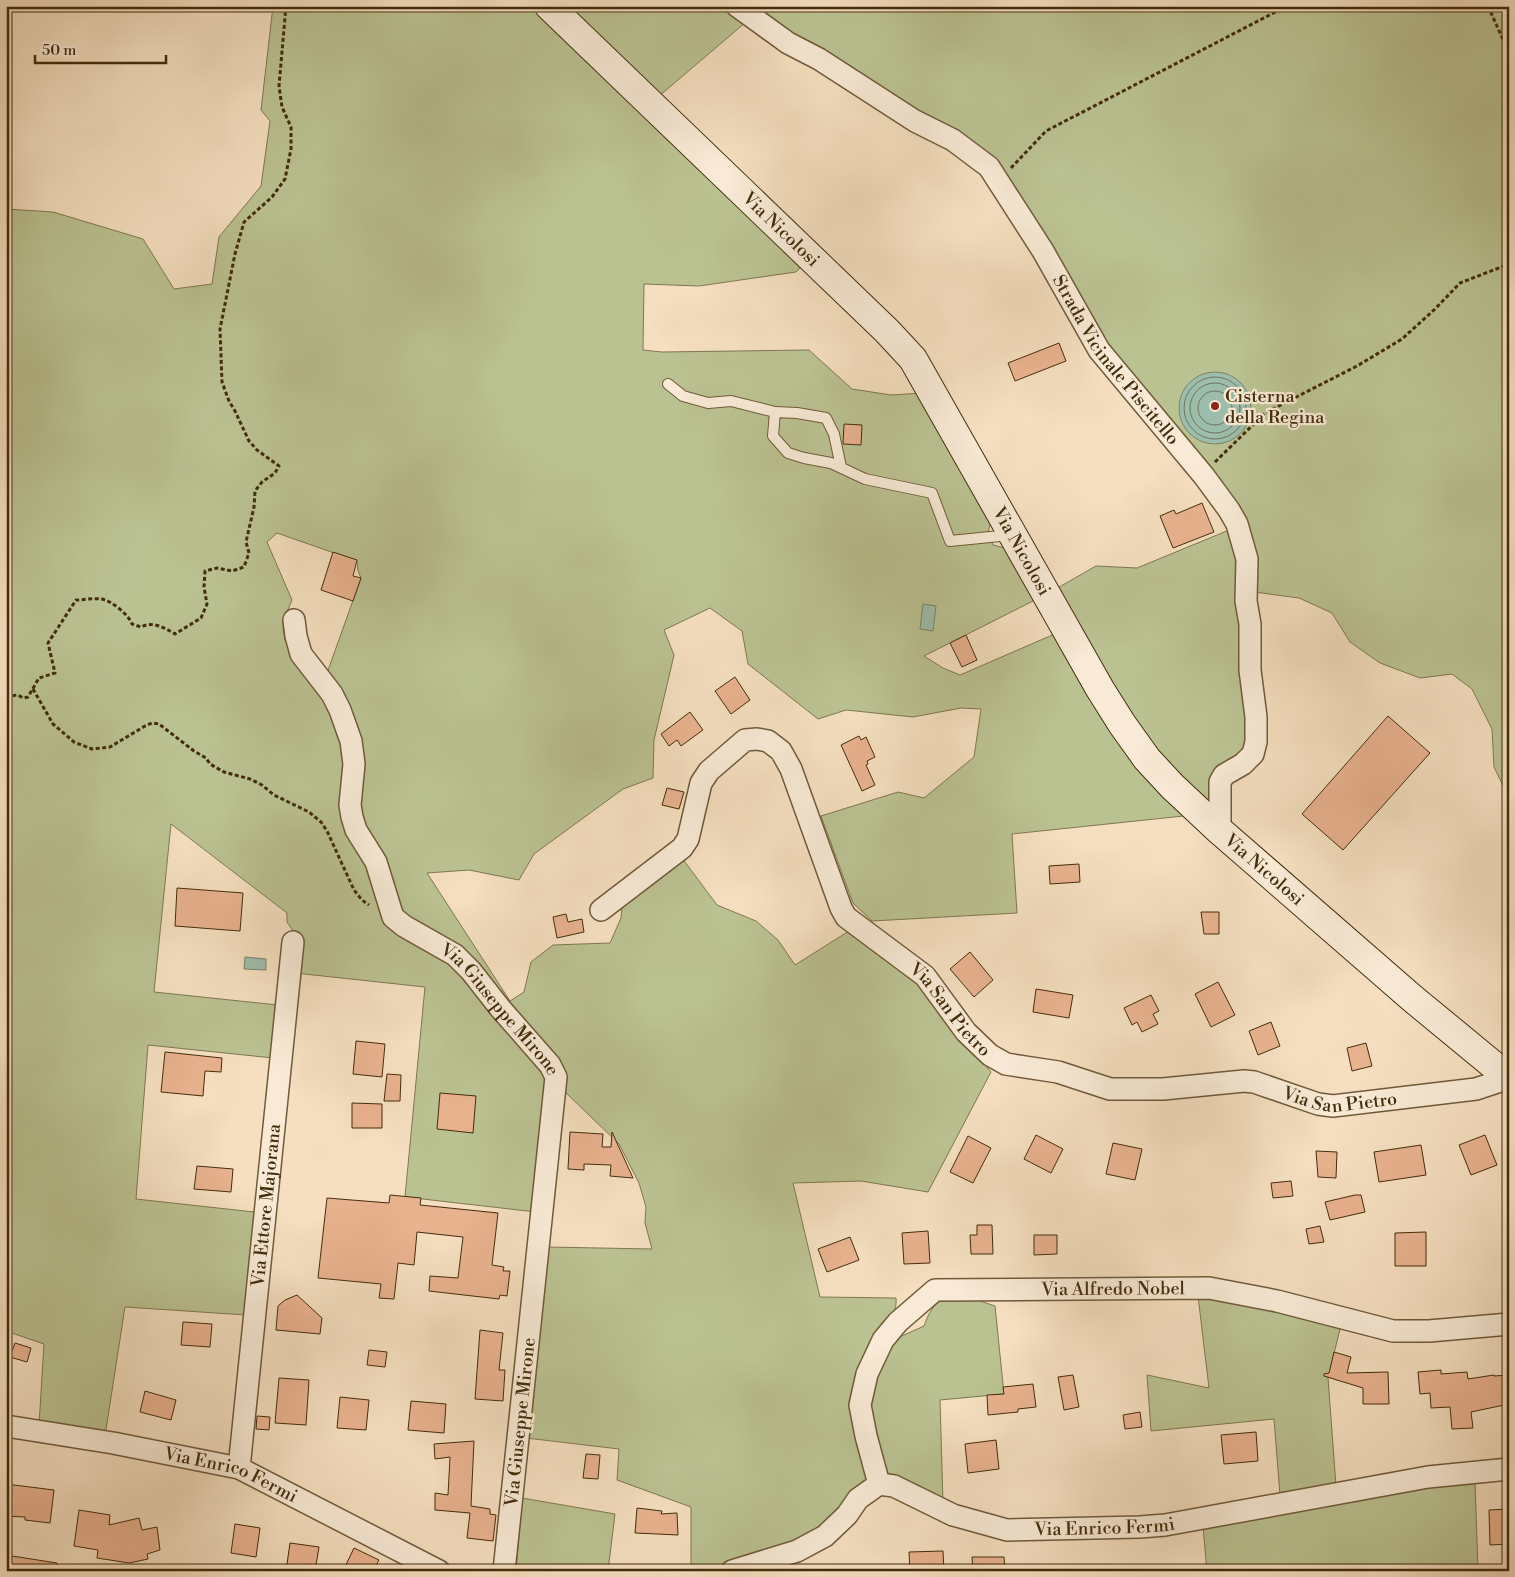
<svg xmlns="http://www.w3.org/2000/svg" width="1515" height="1577" font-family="'Libre Bodoni',serif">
<rect width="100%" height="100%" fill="#f5dfc0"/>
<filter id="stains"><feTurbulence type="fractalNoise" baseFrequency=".004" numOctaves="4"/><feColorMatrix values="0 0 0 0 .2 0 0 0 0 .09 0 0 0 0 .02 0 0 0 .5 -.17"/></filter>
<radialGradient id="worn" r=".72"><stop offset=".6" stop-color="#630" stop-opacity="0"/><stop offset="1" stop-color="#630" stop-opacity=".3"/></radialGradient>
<g fill="#bbc292" stroke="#7f784f">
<path d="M273,6H535L805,263L796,272L699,286L644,284L643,350L662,352L809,350L852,389L891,395L922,393L992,517L988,533L993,545L1012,550L1039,598L924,656L943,668L960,675L1057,633L1114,733L1131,757L1152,780L1193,815L1012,834L1017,913L872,921L853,903L821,816L898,792L924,798L974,757L981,709L961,708L913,717L846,710L818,719L748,664L742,631L710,608L664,630L674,655L654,740L653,778L623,789L534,854L519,880L469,870L427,873L510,1001L524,992L531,962L553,945L610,943L621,918L622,907L682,858L717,905L756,921L778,940L795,965L849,931L919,985L991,1072L928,1192L861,1181L793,1183L820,1297L896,1298C898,1318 879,1335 871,1352C864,1368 857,1387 856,1404C854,1424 863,1459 867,1480L813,1537L796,1547L743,1560L709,1571H691V1507L617,1480L619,1449L526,1438L547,1247L652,1249L645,1223L646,1207L639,1183L619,1144L562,1089L560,1077L553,1062L475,969L457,951L408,923L397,914L380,860L363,836L357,817L356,804L359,765L353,734L335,691L326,676L361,578L358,571L357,561L277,533L267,542L292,600L284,619L283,628L285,640L295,658L325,693L333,707L340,723L349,761L346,806L350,831L355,842L373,868L390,919L405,931L453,960L469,975L530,1051L549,1073L536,1212L405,1197L425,987L295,973L301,943L287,922V913L171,824L154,992L278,1005L273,1058L148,1045L136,1199L254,1212L246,1315L125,1307L105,1436L39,1425L44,1344L6,1331V209L53,212L143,239L174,289L212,284L219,237L261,186L270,121L261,110Z"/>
<path d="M563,6H719L746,22L658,97Z"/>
<path d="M746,6H1509V798L1494,767L1492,729L1472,689L1452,674L1420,678L1380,663L1350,642L1332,613L1299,598L1254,592L1251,549L1117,358L1006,183Z"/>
<path d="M1234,528L1251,738L1215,814L1152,751L1054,590L1096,566L1137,568Z"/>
<path d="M1198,1296L1341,1325L1328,1378L1336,1486L1280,1495L1274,1419L1151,1431L1147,1375L1209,1388Z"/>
<path d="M944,1298L974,1299L995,1306L1004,1394L940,1400L943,1504L894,1480L888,1473L880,1456L867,1398L892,1342L902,1336L924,1326C928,1314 933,1305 944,1298Z"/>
<path d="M1475,1481L1478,1571H1207L1203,1526L1429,1486Z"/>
<path d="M522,1498L615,1514L608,1571H516Z"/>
</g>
<g fill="#9dbdac" stroke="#79836c">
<circle cx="1215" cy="408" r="36"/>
<path d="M923,604L936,606L933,631L920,629Z"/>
<path d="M245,957L266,959V970L244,969Z"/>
</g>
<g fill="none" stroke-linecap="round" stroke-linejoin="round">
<g stroke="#70755c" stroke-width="1">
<circle cx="1215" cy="408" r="31"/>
<circle cx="1215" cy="408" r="25"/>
<circle cx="1215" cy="408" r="17"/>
</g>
</g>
<g fill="#e9b28f" stroke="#432d0c">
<path d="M1059,343L1066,361L1015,381L1008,363Z"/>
<path d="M844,424L862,425L861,445L843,444Z"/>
<path d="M1202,503L1214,532L1173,548L1160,516L1174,510L1176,514Z"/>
<path d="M333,552L357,560L353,576L361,578L353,601L321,590Z"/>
<path d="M966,635L977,660L962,667L950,643Z"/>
<path d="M735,677L750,700L731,714L715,691Z"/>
<path d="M690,712L703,730L681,746L677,740L669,746L661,734Z"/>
<path d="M1388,716L1430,753L1343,850L1302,814Z"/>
<path d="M859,736L861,740L866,737L875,757L867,761L868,764L866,765L875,785L862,791L841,745Z"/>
<path d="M667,788L684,792L679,809L662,805Z"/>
<path d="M1079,864L1080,882L1050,884L1049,866Z"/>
<path d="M177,888L243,893L240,931L175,926Z"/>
<path d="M1201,912H1219V934H1204Z"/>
<path d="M566,914L568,922L582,919L584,932L557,938L553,917Z"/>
<path d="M970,952L993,980L974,997L950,969Z"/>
<path d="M1218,982L1235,1015L1211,1027L1195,994Z"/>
<path d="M1036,989L1073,995L1069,1018L1033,1012Z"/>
<path d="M1151,995L1159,1011L1153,1014L1158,1024L1142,1032L1137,1022L1132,1025L1124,1008Z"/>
<path d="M1271,1022L1280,1046L1258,1055L1249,1031Z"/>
<path d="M356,1041L385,1044L382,1077L353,1074Z"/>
<path d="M1366,1043L1372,1066L1352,1071L1347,1048Z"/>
<path d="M165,1052L222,1058L221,1072L205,1071L203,1096L161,1092Z"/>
<path d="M387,1074L401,1075L400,1101H384Z"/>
<path d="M440,1093L476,1096L473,1133L437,1129Z"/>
<path d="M352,1103L382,1104V1128H352Z"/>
<path d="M570,1132L603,1134L602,1147H611L612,1132L633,1178L610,1176L611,1165L584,1164V1170L568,1169Z"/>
<path d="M1036,1135L1063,1149L1051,1173L1024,1159Z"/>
<path d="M1485,1135L1497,1165L1471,1175L1459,1145Z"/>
<path d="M968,1136L991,1148L973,1183L950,1172Z"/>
<path d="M1113,1143L1142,1149L1135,1180L1106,1174Z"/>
<path d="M1421,1145L1426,1175L1379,1182L1374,1152Z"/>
<path d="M1316,1151L1337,1152L1336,1178L1318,1177Z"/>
<path d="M197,1166L233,1169L231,1192L194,1189Z"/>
<path d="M1291,1181L1293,1196L1273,1198L1271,1183Z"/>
<path d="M390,1195L421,1198L420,1205L498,1213L492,1265L504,1267L503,1271H510L507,1296L500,1295L499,1299L429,1291L430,1276L458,1278L463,1237L417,1232L414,1265L398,1263L394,1299L379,1298L381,1284L318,1278L327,1198L389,1203Z"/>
<path d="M1355,1195H1361L1365,1212L1330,1220L1325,1202Z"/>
<path d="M977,1225H992L993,1254H971L970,1235H977Z"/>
<path d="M1320,1226L1324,1242L1309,1244L1306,1229Z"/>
<path d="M928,1231L930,1263L904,1264L902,1233Z"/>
<path d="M1426,1232V1266H1395V1233Z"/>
<path d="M1034,1235H1057V1254L1034,1255Z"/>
<path d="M850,1237L859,1260L827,1272L818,1249Z"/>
<path d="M297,1295L322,1318L320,1334L276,1330L278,1306L285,1300Z"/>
<path d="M183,1322L212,1324L210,1347L181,1345Z"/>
<path d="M480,1330L503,1333L499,1370H505L503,1401L475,1399Z"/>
<path d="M15,1343L31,1348L27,1362L10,1357Z"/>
<path d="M369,1350L387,1352L385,1367L367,1365Z"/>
<path d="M1334,1352L1351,1357L1347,1373L1388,1372L1389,1404H1363V1388L1324,1376V1374L1329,1373Z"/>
<path d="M1441,1370V1374L1467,1372L1468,1379L1494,1375V1376L1509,1375V1404L1471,1412L1473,1428L1452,1429L1450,1407L1431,1408L1430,1393L1420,1394L1418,1372Z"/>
<path d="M1073,1375L1079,1407L1064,1410L1058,1377Z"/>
<path d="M279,1378L309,1380L306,1425L275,1423Z"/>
<path d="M1033,1384L1036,1407L1018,1409V1412L988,1415L987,1395L1004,1394L1003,1387Z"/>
<path d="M145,1391L176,1400L171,1420L140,1412Z"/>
<path d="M340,1397L369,1400L366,1430L337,1428Z"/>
<path d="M411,1401L446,1404L444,1433L408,1430Z"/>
<path d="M1140,1412L1142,1427L1125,1429L1123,1415Z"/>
<path d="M257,1416L270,1417L269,1430L256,1429Z"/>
<path d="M1256,1432L1258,1461L1224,1464L1221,1435Z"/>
<path d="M996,1440L999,1469L968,1473L965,1444Z"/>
<path d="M474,1441L471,1506L490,1509V1514L496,1515L493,1541L467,1538L470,1513L435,1510V1493L448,1495L450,1457L435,1459L434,1444Z"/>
<path d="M586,1454L600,1455L598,1479L583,1478Z"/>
<path d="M6,1484L54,1490L50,1523L25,1520V1517L6,1516Z"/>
<path d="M637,1508L662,1511L661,1514L677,1513L678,1535L635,1533Z"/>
<path d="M1509,1509V1544L1490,1545L1489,1510Z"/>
<path d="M79,1510L110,1515L109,1525L139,1518L142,1530L157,1527L160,1550L147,1554L148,1559L129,1563L97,1558L98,1550L74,1546Z"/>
<path d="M235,1524L260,1528L256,1557L231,1553Z"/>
<path d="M290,1543L319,1547L315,1571H286Z"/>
<path d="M354,1548L379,1560L373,1571H343Z"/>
<path d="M943,1551L944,1571H910L909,1552Z"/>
<path d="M12,1556L57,1563V1571H9Z"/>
<path d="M972,1557H1004L1005,1571H973Z"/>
</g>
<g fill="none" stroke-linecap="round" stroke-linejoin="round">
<g stroke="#705a39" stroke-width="12">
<g id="service">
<path d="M668,384L683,396L708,403L731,401L775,412"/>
<path d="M841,467L834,434L826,418L797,413L775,412L773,436L788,453L804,458L831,463L865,479L932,493L950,541L1010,535"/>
</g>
</g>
<g stroke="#705a39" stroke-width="24">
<g id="minor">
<path id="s1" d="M737,6L788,43L819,59L915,121L953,140L989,167L1043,251L1099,350L1204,476L1229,510L1237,524L1247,559L1246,601L1250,624V670L1256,717V742L1253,754L1243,764L1224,775L1220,782V831"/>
<path id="s2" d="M294,620L296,636L301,654L332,694L340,710L351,741L354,764L350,805L352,817L356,830L376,862L393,917L404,926L455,955L471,971L500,1008L550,1065L556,1077L504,1571"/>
<path id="s3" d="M601,910L682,848L688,839L701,783L709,771L745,740L757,739L768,741L781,751L791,769L841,908L846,917L925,976L966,1032L990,1055L1006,1064L1058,1072L1110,1089H1163L1244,1081L1254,1082L1318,1104L1333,1106L1476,1089L1509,1078"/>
<path id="s4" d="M6,1426L113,1443L239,1468L439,1571"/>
<path id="s5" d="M239,1468L293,942"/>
<path id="s6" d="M879,1484L866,1436L860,1405L867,1374L883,1340L898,1322L935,1290L1209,1288L1277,1301L1393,1331H1429L1509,1324"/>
<path id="s7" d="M732,1571L797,1551L825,1536L847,1515L858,1499L879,1484L894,1486L953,1515L1007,1530L1140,1527L1165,1525L1428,1477L1509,1469"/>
</g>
</g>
<g stroke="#432d0c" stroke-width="30">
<g id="secondary">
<path id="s8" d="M549,6L887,331L913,359L1100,689L1122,724L1147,759L1172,786L1220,831L1412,998L1509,1078"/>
</g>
</g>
<g stroke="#432d0c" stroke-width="3" stroke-dasharray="4 2.5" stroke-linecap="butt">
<path d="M1488,6L1509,53"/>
<path d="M1011,168L1046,131L1287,6"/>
<path d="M1215,462L1265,413L1357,366L1402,339L1435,309L1460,283L1509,264"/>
<path d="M33,689L53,724L74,742L92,749L110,747L145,726L152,723L159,724L194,751L206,758L210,764L224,772L250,779L262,785L274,795L309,812L321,822L327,831L354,890L362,900L369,905"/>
<path d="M6,697L17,695L24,698L28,697L39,678L55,673L48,643L76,600C83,600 93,598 101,599C111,600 129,615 132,624L141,627C153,621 163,627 175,634L201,618L207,604L204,587L205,571L217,568L232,571L244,567L249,553L246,542L254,507L255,491L262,482L275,473L279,466L257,450L249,441L235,411L229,401L222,382L220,329L235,254L244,222L272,197L285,179L291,149V127L282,107L279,86L286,6"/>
</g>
<use href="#service" stroke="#f8ead6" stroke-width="10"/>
<use href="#minor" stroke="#f8ead6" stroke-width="21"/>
<use href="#secondary" stroke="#f8ead6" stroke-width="28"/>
</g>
<circle fill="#8f2418" stroke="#f8ead6" stroke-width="2" cx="1215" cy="406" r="5"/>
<g text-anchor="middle" stroke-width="4.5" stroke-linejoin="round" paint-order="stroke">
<g font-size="18" fill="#432d0c" stroke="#f8ead6">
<text dy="6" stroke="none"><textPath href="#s8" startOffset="322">Via Nicolosi</textPath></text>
<text dy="6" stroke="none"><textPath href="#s1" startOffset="531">Strada Vicinale Piscitello</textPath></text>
<text dy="6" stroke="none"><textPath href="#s8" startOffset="728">Via Nicolosi</textPath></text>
<text dy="6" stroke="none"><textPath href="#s8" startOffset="1132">Via Nicolosi</textPath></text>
<text dy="6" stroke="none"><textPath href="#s3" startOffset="591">Via San Pietro</textPath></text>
<text dy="6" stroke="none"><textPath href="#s2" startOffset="465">Via Giuseppe Mirone</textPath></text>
<text dy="6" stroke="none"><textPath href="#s3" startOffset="1011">Via San Pietro</textPath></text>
<text dy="6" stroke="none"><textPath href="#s5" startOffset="264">Via Ettore Majorana</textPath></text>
<text dy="6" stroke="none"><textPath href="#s6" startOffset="401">Via Alfredo Nobel</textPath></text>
<text transform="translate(520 1422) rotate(-84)" y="6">Via Giuseppe Mirone</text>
<text dy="6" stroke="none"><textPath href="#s4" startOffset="231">Via Enrico Fermi</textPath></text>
<text dy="6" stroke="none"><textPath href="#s7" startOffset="410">Via Enrico Fermi</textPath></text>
</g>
<g font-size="18" fill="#432d0c" stroke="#f8ead6" text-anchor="start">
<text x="1225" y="402">Cisterna<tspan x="1225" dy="21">della Regina</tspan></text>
</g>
</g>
<rect width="1515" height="1577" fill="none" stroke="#f5dfc0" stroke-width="25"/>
<rect x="8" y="8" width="1500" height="1562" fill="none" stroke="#432d0c" stroke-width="2.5"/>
<rect x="12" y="12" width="1490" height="1552" fill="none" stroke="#432d0c"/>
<path d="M35 55v8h131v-8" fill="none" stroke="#432d0c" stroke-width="2.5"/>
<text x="42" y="55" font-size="15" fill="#432d0c" stroke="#f8ead6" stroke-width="4" paint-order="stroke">50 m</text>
<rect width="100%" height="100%" filter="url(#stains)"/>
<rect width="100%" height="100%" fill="url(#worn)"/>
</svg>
